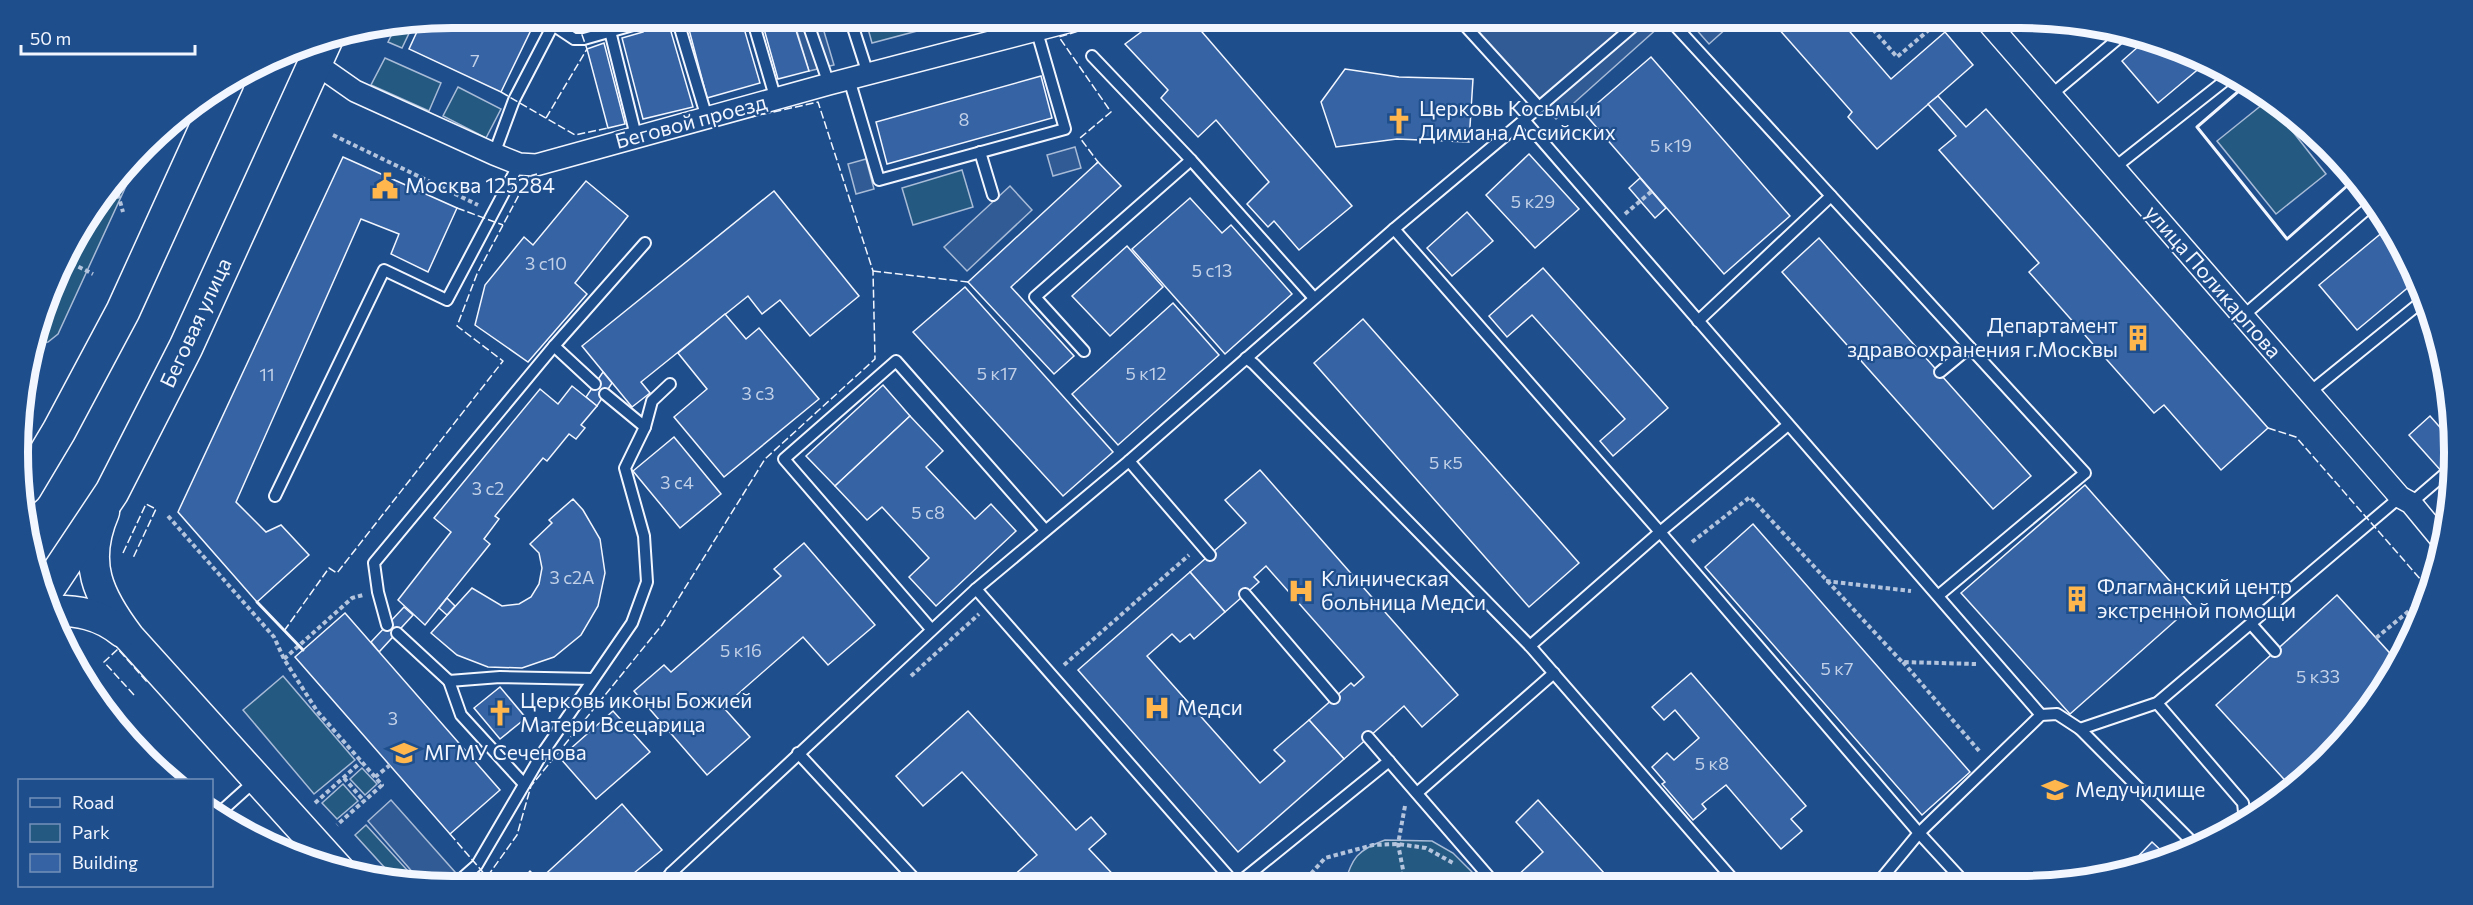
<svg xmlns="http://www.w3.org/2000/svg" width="2473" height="905" font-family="Commissioner,sans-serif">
<rect width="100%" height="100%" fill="#1f4e8c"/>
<g fill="#245a82" stroke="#a8bbd7" stroke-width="1.5">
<path d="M561,18H589L591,26L580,29Z"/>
<path d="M865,18H966L872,43Z"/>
<path d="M413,25L402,48L388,42L395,28Z"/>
<path d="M385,58L441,83L429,111L371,85Z"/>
<path d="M458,87L501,109L486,138L443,116Z"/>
<path d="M2268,100L2326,174L2276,214L2217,141Z"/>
<path d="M138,160L58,334L48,342L34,343L41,313L76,236Z"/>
<path d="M962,170L973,207L913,225L902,188Z"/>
<path d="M283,676L355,760L314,794L243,710Z"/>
<path d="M362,768L377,784L365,795L350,779Z"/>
<path d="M343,784L358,801L337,819L322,803Z"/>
<path d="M366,825L418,882L395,879L355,835Z"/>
<path d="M1385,840L1432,841L1453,853L1485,885H1344C1352,858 1357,850 1385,840Z"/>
<path d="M474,873L483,881L481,887H460Z"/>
</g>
<g fill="#305b95" stroke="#a8bbd7" stroke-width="1.5">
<path d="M793,18H820L834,65L809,71Z"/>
<path d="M1465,18H1669L1556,119Z"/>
<path d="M1686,18H1738L1709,44Z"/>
<path d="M1075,147L1081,168L1053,176L1047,155Z"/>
<path d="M866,159L874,189L856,194L848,164Z"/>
<path d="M1010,186L1032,210L967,271L944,247Z"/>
<path d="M391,800L455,872L440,885L422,883L368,821Z"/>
</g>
<g fill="#3563a3" stroke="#f2f6ff" stroke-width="1.5">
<path d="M452,18H505L531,30L501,92L409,49L421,23Z"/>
<path d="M589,18H616L591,26Z"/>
<path d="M638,18H667L693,107L643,119L622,38L643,32Z"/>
<path d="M686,18H741L760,83L707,98Z"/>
<path d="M761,18H792L809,71L778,79Z"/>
<path d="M1160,18H1190L1352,206L1299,250L1274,221L1268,227L1247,204L1269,182L1216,120L1198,137L1161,98L1168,90L1125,44Z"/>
<path d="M1769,18H1838L1891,79L1945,32L1973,65L1877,149L1848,117L1852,112Z"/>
<path d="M2148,38L2208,61L2158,103L2122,61Z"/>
<path d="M604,43L625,124L608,128L587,49Z"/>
<path d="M1651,57L1790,216L1724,274L1585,114Z"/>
<path d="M1345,69L1399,77L1473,79L1469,142L1397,139L1336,147L1321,102Z"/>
<path d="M1041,76L1052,118L887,164L876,122Z"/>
<path d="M1938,96L1966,127L1986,109L2268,428L2221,470L2164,405L2154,413L2029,272L2039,263L1939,150L1956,136L1928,104Z"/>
<path d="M1529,154L1579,209L1535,248L1486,195Z"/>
<path d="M343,157L457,208L428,272L391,254L399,234L361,219L236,502L266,532L281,525L309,555L257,602L178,512Z"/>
<path d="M1098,162L1121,186L1011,287L1074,356L1054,374L968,282Z"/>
<path d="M1640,178L1666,208L1655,218L1629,188Z"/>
<path d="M586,181L628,216L575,283L587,294L528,362L475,325L485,285L524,237L533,245Z"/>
<path d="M774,191L859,296L810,336L780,300L762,314L748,296L641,382L650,393L632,407L582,346Z"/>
<path d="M1190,198L1222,233L1231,225L1292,294L1225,354L1132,249Z"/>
<path d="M1467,212L1493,241L1452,276L1427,248Z"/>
<path d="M2390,226L2397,236L2417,280L2357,330L2319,285Z"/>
<path d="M1819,238L2031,476L1993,509L1782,272Z"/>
<path d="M1127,246L1163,287L1110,336L1072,296Z"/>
<path d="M1543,268L1668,408L1613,456L1600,441L1625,419L1532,315L1507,337L1489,316Z"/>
<path d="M965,287L1113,452L1063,496L913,332Z"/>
<path d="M1173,303L1219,355L1118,445L1072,394Z"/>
<path d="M725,314L746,339L759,328L819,399L724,477L674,417L707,389L678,353Z"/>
<path d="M1363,319L1579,563L1529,607L1314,363Z"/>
<path d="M603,372L612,383L597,406L586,397Z"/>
<path d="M883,385L910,416L835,486L806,456Z"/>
<path d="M572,386L597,406L581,425L585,428L576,439L569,434L547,461L543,458L495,516L499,519L484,539L490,544L425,625L398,600L451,532L434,518L540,389L558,404Z"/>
<path d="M910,416L943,451L926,467L975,519L991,504L1016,531L936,606L909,577L929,558L882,507L867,520L835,486Z"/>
<path d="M2430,416L2453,442V464L2443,473L2409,435Z"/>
<path d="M674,437L721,494L680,528L633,471Z"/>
<path d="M1260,470L1458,695L1422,727L1404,706L1344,759L1309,720L1351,683L1354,686L1364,677L1266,566L1254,577L1259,582L1225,612L1190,572L1246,523L1225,500Z"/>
<path d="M2085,485L2192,606L2070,714L1961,593Z"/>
<path d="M573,499L583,510L600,539L605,573L598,606L581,635L554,657L522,668L488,667L457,655L431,633L472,588L502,606L519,604L531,597L539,584L542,568L539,553L530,544L552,523L549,520Z"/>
<path d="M1753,524L1970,772L1922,815L1705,567Z"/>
<path d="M804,543L875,625L828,665L803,637L723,707L750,737L707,775L634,691L664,665L671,672L781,576L774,569Z"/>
<path d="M1190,572L1225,612L1194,639L1190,634L1180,642L1172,634L1147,656L1260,783L1285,761L1274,750L1309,720L1344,759L1238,852L1078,670Z"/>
<path d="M2337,595L2397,661L2382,694L2307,779L2293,789L2216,705Z"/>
<path d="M447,598L455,606L447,615L439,608Z"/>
<path d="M404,607L413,615L379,652L371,642Z"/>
<path d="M345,613L500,790L450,834L295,657Z"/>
<path d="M1691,673L1806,806L1791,819L1802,831L1781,849L1726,785L1702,804L1706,809L1693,820L1662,784L1665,782L1652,767L1667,753L1674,760L1699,738L1675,710L1664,720L1652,707Z"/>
<path d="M500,687L526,718L500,739L474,708Z"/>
<path d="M613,711L650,752L596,799L560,758Z"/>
<path d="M968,711L1076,830L1091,817L1106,834L1089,849L1123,885L1065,886L1060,881L1055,886H1002L1037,855L962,772L923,806L896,776Z"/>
<path d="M1538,800L1614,884L1521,885L1515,878L1543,852L1516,822Z"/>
<path d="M622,804L662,850L617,887H515L530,871L539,880Z"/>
<path d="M2152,842L2167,856L2127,868Z"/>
</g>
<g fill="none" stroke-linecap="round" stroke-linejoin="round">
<g stroke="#f2f6ff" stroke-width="14">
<g id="lane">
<path d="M677,18L707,118"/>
<path d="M752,18L776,100"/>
<path d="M806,18L829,84"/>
<path d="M850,18L868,74"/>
<path d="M1458,18L1539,107"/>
<path d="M1668,18L2085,473L1939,595"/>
<path d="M553,25L574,39H584L633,25"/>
<path d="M610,31L636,136"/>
<path d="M1092,56L1191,160"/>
<path d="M849,79L879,180L1065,129L1033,18"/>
<path d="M2051,95L2126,32"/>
<path d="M1524,120L1643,18"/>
<path d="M980,152L993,195"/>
<path d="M494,154L514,100L553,25L540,18"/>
<path d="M2114,168L2232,75"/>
<path d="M1394,229L1660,532L1919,833L1965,883"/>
<path d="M2243,316L2374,203"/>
<path d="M1698,321L1831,196"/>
<path d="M554,346L595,384"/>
<path d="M1084,351L1035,297L1191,160L1314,298"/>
<path d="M1246,358L1254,364L1530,646L1737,884"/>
<path d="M1940,372L1969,348"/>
<path d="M2310,392L2425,299"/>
<path d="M605,394L645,427"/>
<path d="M1129,461L1210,555"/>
<path d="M275,496L384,270L447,300L519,164"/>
<path d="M2411,503L2454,466"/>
<path d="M976,589L1236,885L1389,761"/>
<path d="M1245,594L1334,698"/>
<path d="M2251,624L2275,651"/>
<path d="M387,625L378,592L374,563L554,346L645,243"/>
<path d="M931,629L784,459L896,361L1045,530"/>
<path d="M397,633L449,681L500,677L593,679"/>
<path d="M1530,646L1660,532L1788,425"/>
<path d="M449,681L461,715L524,784"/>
<path d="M2157,703L2243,803L2245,821"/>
<path d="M2080,729L2157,703L2400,497"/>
<path d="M1368,737L1496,885"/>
<path d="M798,753L921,886"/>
<path d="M1417,793L1554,673"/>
<path d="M217,815L257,779"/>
<path d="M671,873L684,886"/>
<path d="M1877,884L1919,833L2041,715L2057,714L2080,729L2197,847"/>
<path d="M452,887L477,865L542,754L632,623L647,582L644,536L625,468L645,427L652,401L670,384"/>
<path d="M660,887L671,873L976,589L1129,461L1394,229L1524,120L2041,715"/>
</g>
</g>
<g stroke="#f2f6ff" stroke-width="24">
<g id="street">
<path d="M1984,18L2400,497L2411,503L2444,543"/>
<path d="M315,63L355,91L494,154L519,164L536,165L829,84L1083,18"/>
</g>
</g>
<g stroke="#f2f6ff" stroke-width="33">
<g id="secondary">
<path d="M104,512C82,563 98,596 129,637L341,872"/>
<path d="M49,611C77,610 100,614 122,632"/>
</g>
</g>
<g stroke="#f2f6ff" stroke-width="36">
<g id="primary">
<path d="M25,488L59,431L123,311L227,82"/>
<path d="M44,594L112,492L186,347L326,39"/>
</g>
</g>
<g stroke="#b3c4dc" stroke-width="4" stroke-dasharray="4.5 3" stroke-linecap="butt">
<path d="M1863,18L1897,57L1943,18"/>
<path d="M333,135L478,205"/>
<path d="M148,147L152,149"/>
<path d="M116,187L123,212"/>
<path d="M1625,214L1652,191"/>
<path d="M65,260L93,274"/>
<path d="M26,378L38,385"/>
<path d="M168,516L274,637L284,659L317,711L382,785L337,825"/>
<path d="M1692,542L1750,497L1902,662L1976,664"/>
<path d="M1826,581L1911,591"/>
<path d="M2376,638L2426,597"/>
<path d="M284,659L352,598L363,595"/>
<path d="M1903,662L1980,752"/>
<path d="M1064,665L1189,555"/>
<path d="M911,676L979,614"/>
<path d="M375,777L390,765"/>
<path d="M344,778L364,801"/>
<path d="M315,803L361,762"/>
<path d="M1405,806L1398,844L1406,885"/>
<path d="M1924,884L1934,873"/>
<path d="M1301,885L1325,858L1373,845L1398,844L1426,848L1453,863"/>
<path d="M1395,885L1403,872"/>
</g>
<use href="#lane" stroke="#1f4e8c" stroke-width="10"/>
<use href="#street" stroke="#1f4e8c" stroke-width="21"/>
<use href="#secondary" stroke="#1f4e8c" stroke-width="30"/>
<use href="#primary" stroke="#1f4e8c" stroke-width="33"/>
<g stroke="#f2f6ff" stroke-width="1.5" stroke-dasharray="8 3" stroke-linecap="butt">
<path d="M831,18L834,28L877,18"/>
<path d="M501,92L575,135L608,128"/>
<path d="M546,118L587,49L580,29L591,26"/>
<path d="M1096,164L1098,162L1080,138L1111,112L1059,37L1122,18"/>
<path d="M457,208L503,225"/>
<path d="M873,271L968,282L971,280"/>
<path d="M23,391L25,392"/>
<path d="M2268,428L2296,437L2429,589"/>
<path d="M123,553L146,504L156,509L133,558"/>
<path d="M284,631L329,568L337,573L503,361L457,326L477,274L529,176L537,174"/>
<path d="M134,695L104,662L118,649L148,683"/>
<path d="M450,834L487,877"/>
<path d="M484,887L487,877L517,835L531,786L662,625L765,459L875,359L873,271L818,102L751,117"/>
</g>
<g stroke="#f2f6ff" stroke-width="3">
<path d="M2247,84L2197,127L2287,239L2356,178"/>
<path d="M257,602L303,650"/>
</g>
</g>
<defs>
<g id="church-bare" transform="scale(2.07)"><path d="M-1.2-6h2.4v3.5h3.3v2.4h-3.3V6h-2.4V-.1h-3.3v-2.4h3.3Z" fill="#ffb74d" stroke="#1f4e8c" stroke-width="2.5" paint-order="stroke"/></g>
<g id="civic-bare" transform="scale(2.07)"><path d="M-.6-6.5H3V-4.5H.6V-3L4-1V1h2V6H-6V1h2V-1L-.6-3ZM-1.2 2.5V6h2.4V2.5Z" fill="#ffb74d" stroke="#1f4e8c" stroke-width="2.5" paint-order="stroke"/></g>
<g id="building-bare" transform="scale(2.07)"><path d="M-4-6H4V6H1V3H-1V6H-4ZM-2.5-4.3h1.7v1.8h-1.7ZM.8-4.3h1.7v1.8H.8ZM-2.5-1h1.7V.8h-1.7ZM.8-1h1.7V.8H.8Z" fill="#ffb74d" stroke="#1f4e8c" stroke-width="2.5" paint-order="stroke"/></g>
<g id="hospital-bare" transform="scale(2.07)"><path d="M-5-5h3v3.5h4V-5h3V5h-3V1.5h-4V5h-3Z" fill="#ffb74d" stroke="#1f4e8c" stroke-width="2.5" paint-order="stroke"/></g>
<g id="university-bare" transform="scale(2.07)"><path d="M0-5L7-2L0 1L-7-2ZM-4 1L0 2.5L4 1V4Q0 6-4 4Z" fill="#ffb74d" stroke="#1f4e8c" stroke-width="2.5" paint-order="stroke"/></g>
</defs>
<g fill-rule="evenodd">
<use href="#church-bare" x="1399" y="121"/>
<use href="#civic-bare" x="385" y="186"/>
<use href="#building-bare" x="2138" y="338"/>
<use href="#hospital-bare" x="1301" y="591"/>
<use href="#building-bare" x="2077" y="599"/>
<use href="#hospital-bare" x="1157" y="708"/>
<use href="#church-bare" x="500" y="713"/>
<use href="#university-bare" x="404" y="753"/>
<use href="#university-bare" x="2055" y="790"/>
</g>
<g text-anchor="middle" stroke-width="4.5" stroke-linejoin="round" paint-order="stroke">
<g font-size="18" fill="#c3d1e8">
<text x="475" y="67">7</text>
<text x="964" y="126">8</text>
<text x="1671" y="152">5 к19</text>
<text x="1533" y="208">5 к29</text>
<text x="546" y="270">3 с10</text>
<text x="1212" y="277">5 с13</text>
<text x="997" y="380">5 к17</text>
<text x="1146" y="380">5 к12</text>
<text x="267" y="381">11</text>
<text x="758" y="400">3 с3</text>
<text x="1446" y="469">5 к5</text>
<text x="677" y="489">3 с4</text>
<text x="488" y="495">3 с2</text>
<text x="928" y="519">5 с8</text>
<text x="572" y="584">3 с2А</text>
<text x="741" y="657">5 к16</text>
<text x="1837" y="675">5 к7</text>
<text x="2318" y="683">5 к33</text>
<text x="393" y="725">3</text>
<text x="1712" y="770">5 к8</text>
</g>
<g font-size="21" fill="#f2f6ff" stroke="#1f4e8c" text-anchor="start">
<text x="1419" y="116">Церковь Косьмы и<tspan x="1419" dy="24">Димиана Ассийских</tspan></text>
<text x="405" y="193">Москва 125284</text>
<text x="2118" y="333" text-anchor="end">Департамент<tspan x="2118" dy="24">здравоохранения г.Москвы</tspan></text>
<text x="1321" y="586">Клиническая<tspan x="1321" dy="24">больница Медси</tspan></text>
<text x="2097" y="594">Флагманский центр<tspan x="2097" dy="24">экстренной помощи</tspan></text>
<text x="520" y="708">Церковь иконы Божией<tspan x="520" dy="24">Матери Всецарица</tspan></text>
<text x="1177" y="715">Медси</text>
<text x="424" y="760">МГМУ Сеченова</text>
<text x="2075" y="797">Медучилище</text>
</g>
<g font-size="21" fill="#f2f6ff" stroke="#1f4e8c">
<text transform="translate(691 122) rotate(-15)" y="7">Беговой проезд</text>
<text transform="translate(2213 282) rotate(49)" y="7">улица Поликарпова</text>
<text transform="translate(196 323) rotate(-65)" y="7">Беговая улица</text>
</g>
</g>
<path d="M0 0H2473V905H0ZM452 28H2020A424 424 0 0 1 2444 452V452A424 424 0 0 1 2020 876H452A424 424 0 0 1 28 452V452A424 424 0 0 1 452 28Z" fill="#1f4e8c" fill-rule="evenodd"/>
<path fill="none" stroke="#f2f6ff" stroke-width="8" d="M452 28H2020A424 424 0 0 1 2444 452V452A424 424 0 0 1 2020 876H452A424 424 0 0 1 28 452V452A424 424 0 0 1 452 28Z"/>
<rect x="18" y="779" width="195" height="108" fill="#1f4e8c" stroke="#7391ba" stroke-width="1.5"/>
<rect x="30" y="798" width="30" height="9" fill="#1f4e8c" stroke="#7391ba" stroke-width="1.5"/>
<text x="72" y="809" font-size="18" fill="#f2f6ff">Road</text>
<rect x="30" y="824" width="30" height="18" fill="#245a82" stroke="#7391ba" stroke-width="1.5"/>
<text x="72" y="839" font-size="18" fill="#f2f6ff">Park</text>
<rect x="30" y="854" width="30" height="18" fill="#3563a3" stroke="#7391ba" stroke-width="1.5"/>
<text x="72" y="869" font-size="18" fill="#f2f6ff">Building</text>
<path d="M21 45v9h174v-9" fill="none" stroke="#f2f6ff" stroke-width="3"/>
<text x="30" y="45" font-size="18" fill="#f2f6ff" stroke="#1f4e8c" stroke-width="4.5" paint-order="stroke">50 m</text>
</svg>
